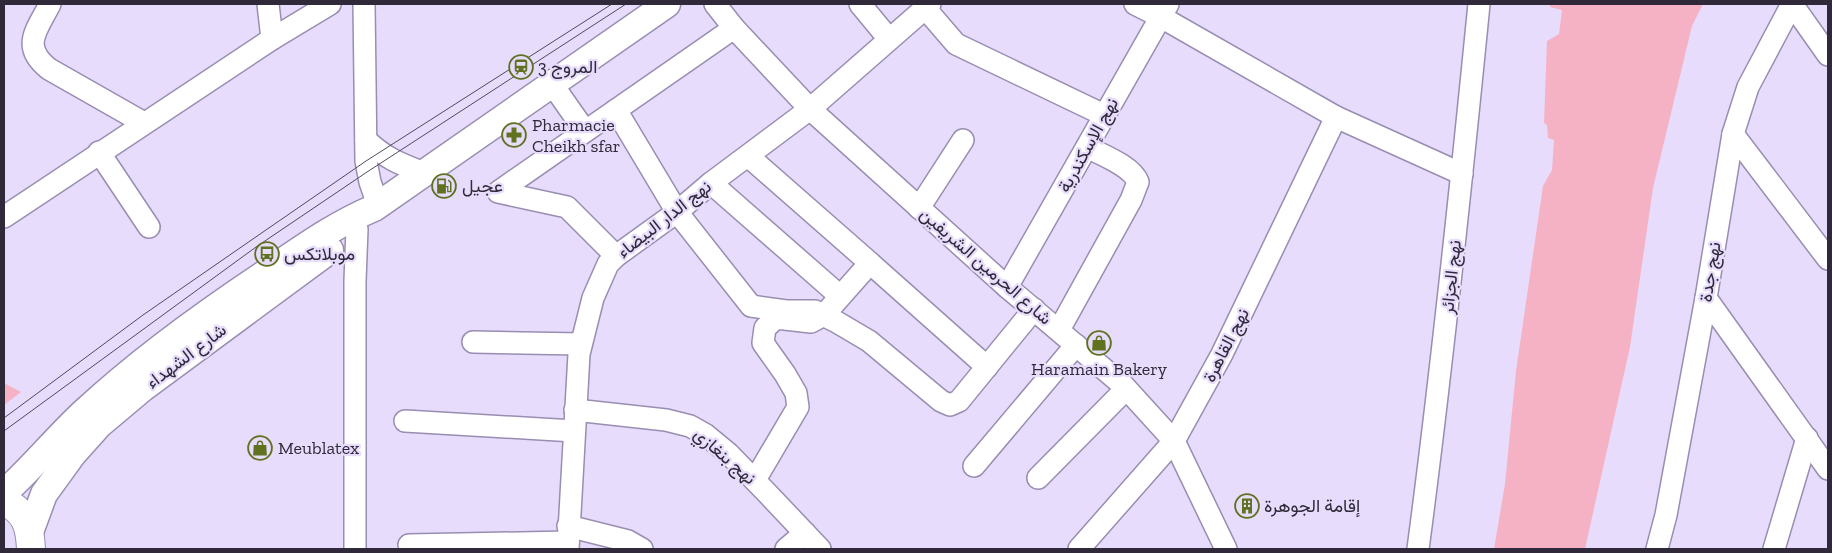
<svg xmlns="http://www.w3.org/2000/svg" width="1832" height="553" font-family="'Zilla Slab',Vazirmatn,serif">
<rect width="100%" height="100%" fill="#e7dcfc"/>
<g fill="#f5b2c5">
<path d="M1550,4H1703L1692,26L1653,188L1630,347L1585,549H1494L1505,484L1516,371L1543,186L1552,170L1554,140L1548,138L1547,125L1544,123L1547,41L1559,34L1562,10L1550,7Z"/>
<path d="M4,383L21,392L4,405Z"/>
</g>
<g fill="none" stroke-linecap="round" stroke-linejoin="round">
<g stroke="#998db2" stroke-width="24">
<g id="minor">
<path d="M50,4C37,30 20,46 49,69L144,123"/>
<path d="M268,4L272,39"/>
<path d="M364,4L366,161L370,182L378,205"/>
<path d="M715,4L734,28L810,109L1007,287L1124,386L1174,441L1226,549"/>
<path d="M860,4L889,39"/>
<path d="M1135,4L1161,17L1336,117L1462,174"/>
<path d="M1792,4L1828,55"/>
<path d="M925,8L956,44L1104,115"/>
<path d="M734,28L616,110L677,212L751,306L786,311H815L835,321L869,341L941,401L950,405L959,401L1034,309"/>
<path d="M552,84L585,131"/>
<path d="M616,110L498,192L567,207L616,256"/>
<path d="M1733,134L1828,259"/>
<path d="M366,140C385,158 400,164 424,173"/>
<path d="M99,152L149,227"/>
<path d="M748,156L870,263L824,315L811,322L776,318L765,328L763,343L785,374L796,393L798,407L755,480"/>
<path d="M711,183L840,296"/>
<path d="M919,208L963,140"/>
<path d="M4,217L272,39L330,4"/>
<path d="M350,218L357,229L355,281V549"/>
<path d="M870,263L987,367"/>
<path d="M1007,287L1168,4"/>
<path d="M1706,298L1828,469"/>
<path d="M1059,330L1131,200L1138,182C1132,166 1102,155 1087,147"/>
<path d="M473,342L581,344"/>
<path d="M575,410L666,420L690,426L706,435L729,454L767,493L820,549"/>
<path d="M405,421L574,431"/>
<path d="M974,466L1076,345"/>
<path d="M1038,478L1126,389"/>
<path d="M568,526L628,541L642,549"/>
<path d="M409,545L568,542"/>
<path d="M568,549L579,354L593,298L608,264L616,256L677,212L711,183L810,109L930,4"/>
<path d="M786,549L805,533"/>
<path d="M1079,549L1174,441L1222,354L1336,117"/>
<path d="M1418,549C1442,368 1461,186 1479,4"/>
<path d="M1657,549L1666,515L1706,298L1733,134L1748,87L1792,4"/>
<path d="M1774,549L1807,438"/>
</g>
</g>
<g stroke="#998db2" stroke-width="29">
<g id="major">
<path d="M4,493C32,468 56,438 84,412C141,359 205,313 270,270C304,247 336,224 374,208L667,4"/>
<path d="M30,532L44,494L73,454L99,425L143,388L330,250"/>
</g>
</g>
<g stroke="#998db2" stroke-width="30">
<path id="highway" d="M4,501C26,512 30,526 31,549"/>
</g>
<use href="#minor" stroke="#fff" stroke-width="21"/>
<use href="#major" stroke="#fff" stroke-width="26"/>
<use href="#highway" stroke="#fff" stroke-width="28"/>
<g stroke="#514a5d" stroke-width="1">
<path d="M4,418L143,315L250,241L366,161L612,4"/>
<path d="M4,431L256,247L367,172L626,4"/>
</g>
</g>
<defs>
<g id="station-ring" transform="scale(1.25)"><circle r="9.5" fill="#e7dcfc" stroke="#60721f" stroke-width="1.5"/><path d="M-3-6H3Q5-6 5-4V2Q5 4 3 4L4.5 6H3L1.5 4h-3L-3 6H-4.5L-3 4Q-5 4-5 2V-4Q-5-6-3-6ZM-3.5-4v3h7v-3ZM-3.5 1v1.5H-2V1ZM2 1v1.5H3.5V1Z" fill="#60721f"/></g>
<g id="pharmacy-ring" transform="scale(1.25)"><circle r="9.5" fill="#e7dcfc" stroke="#60721f" stroke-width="1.5"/><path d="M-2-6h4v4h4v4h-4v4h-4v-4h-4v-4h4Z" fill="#60721f"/></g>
<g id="fuel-ring" transform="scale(1.25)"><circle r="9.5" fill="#e7dcfc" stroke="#60721f" stroke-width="1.5"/><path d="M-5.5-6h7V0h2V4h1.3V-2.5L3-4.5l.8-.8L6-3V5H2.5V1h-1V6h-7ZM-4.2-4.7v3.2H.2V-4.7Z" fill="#60721f"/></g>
<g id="bus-ring" transform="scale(1.25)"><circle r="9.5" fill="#e7dcfc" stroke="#60721f" stroke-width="1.5"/><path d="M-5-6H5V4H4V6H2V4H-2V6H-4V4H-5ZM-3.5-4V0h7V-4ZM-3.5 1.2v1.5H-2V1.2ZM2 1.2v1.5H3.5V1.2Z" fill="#60721f"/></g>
<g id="shop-ring" transform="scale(1.25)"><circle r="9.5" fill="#e7dcfc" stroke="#60721f" stroke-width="1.5"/><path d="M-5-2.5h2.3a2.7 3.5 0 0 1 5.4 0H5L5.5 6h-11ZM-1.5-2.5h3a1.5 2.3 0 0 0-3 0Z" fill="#60721f"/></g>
<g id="building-ring" transform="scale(1.25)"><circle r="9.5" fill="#e7dcfc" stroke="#60721f" stroke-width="1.5"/><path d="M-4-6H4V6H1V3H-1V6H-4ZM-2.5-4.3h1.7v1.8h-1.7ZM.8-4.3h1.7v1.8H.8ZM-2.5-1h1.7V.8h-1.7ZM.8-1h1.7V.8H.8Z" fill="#60721f"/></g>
</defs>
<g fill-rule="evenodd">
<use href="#station-ring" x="521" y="67"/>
<use href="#pharmacy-ring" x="514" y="135"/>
<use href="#fuel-ring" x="444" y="186"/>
<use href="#bus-ring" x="267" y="254"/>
<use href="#shop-ring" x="1099" y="343"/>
<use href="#shop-ring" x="260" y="448"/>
<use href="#building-ring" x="1247" y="506"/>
</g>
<g text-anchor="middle" stroke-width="4.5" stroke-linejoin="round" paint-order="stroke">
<g font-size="18" fill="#2f2939" stroke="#e7dcfc" text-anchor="start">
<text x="538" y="73">المروج 3</text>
<text x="532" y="131">Pharmacie<tspan x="532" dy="21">Cheikh sfar</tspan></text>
<text x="462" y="192">عجيل</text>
<text x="284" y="260">موبلاتكس</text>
<text x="1099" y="375" text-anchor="middle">Haramain Bakery</text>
<text x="278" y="454">Meublatex</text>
<text x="1264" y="512">إقامة الجوهرة</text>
</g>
<g font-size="18" fill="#2f2939" stroke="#e7dcfc">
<text transform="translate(1088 145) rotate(-61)" y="6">نهج الإسكندرية</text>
<text transform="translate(664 219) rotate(-38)" y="6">نهج الدار البيضاء</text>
<text transform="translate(986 266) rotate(41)" y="6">شارع الحرمين الشريفين</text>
<text transform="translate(1710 272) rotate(-81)" y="6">نهج جدة</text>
<text transform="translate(1451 277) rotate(-84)" y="6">نهج الجزائر</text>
<text transform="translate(1226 345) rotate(-63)" y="6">نهج القاهرة</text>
<text transform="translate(186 356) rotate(-37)" y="6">شارع الشهداء</text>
<text transform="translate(725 456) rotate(41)" y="6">نهج بنغازي</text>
</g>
</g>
<rect width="1832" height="553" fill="none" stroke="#2f2939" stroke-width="10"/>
</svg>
